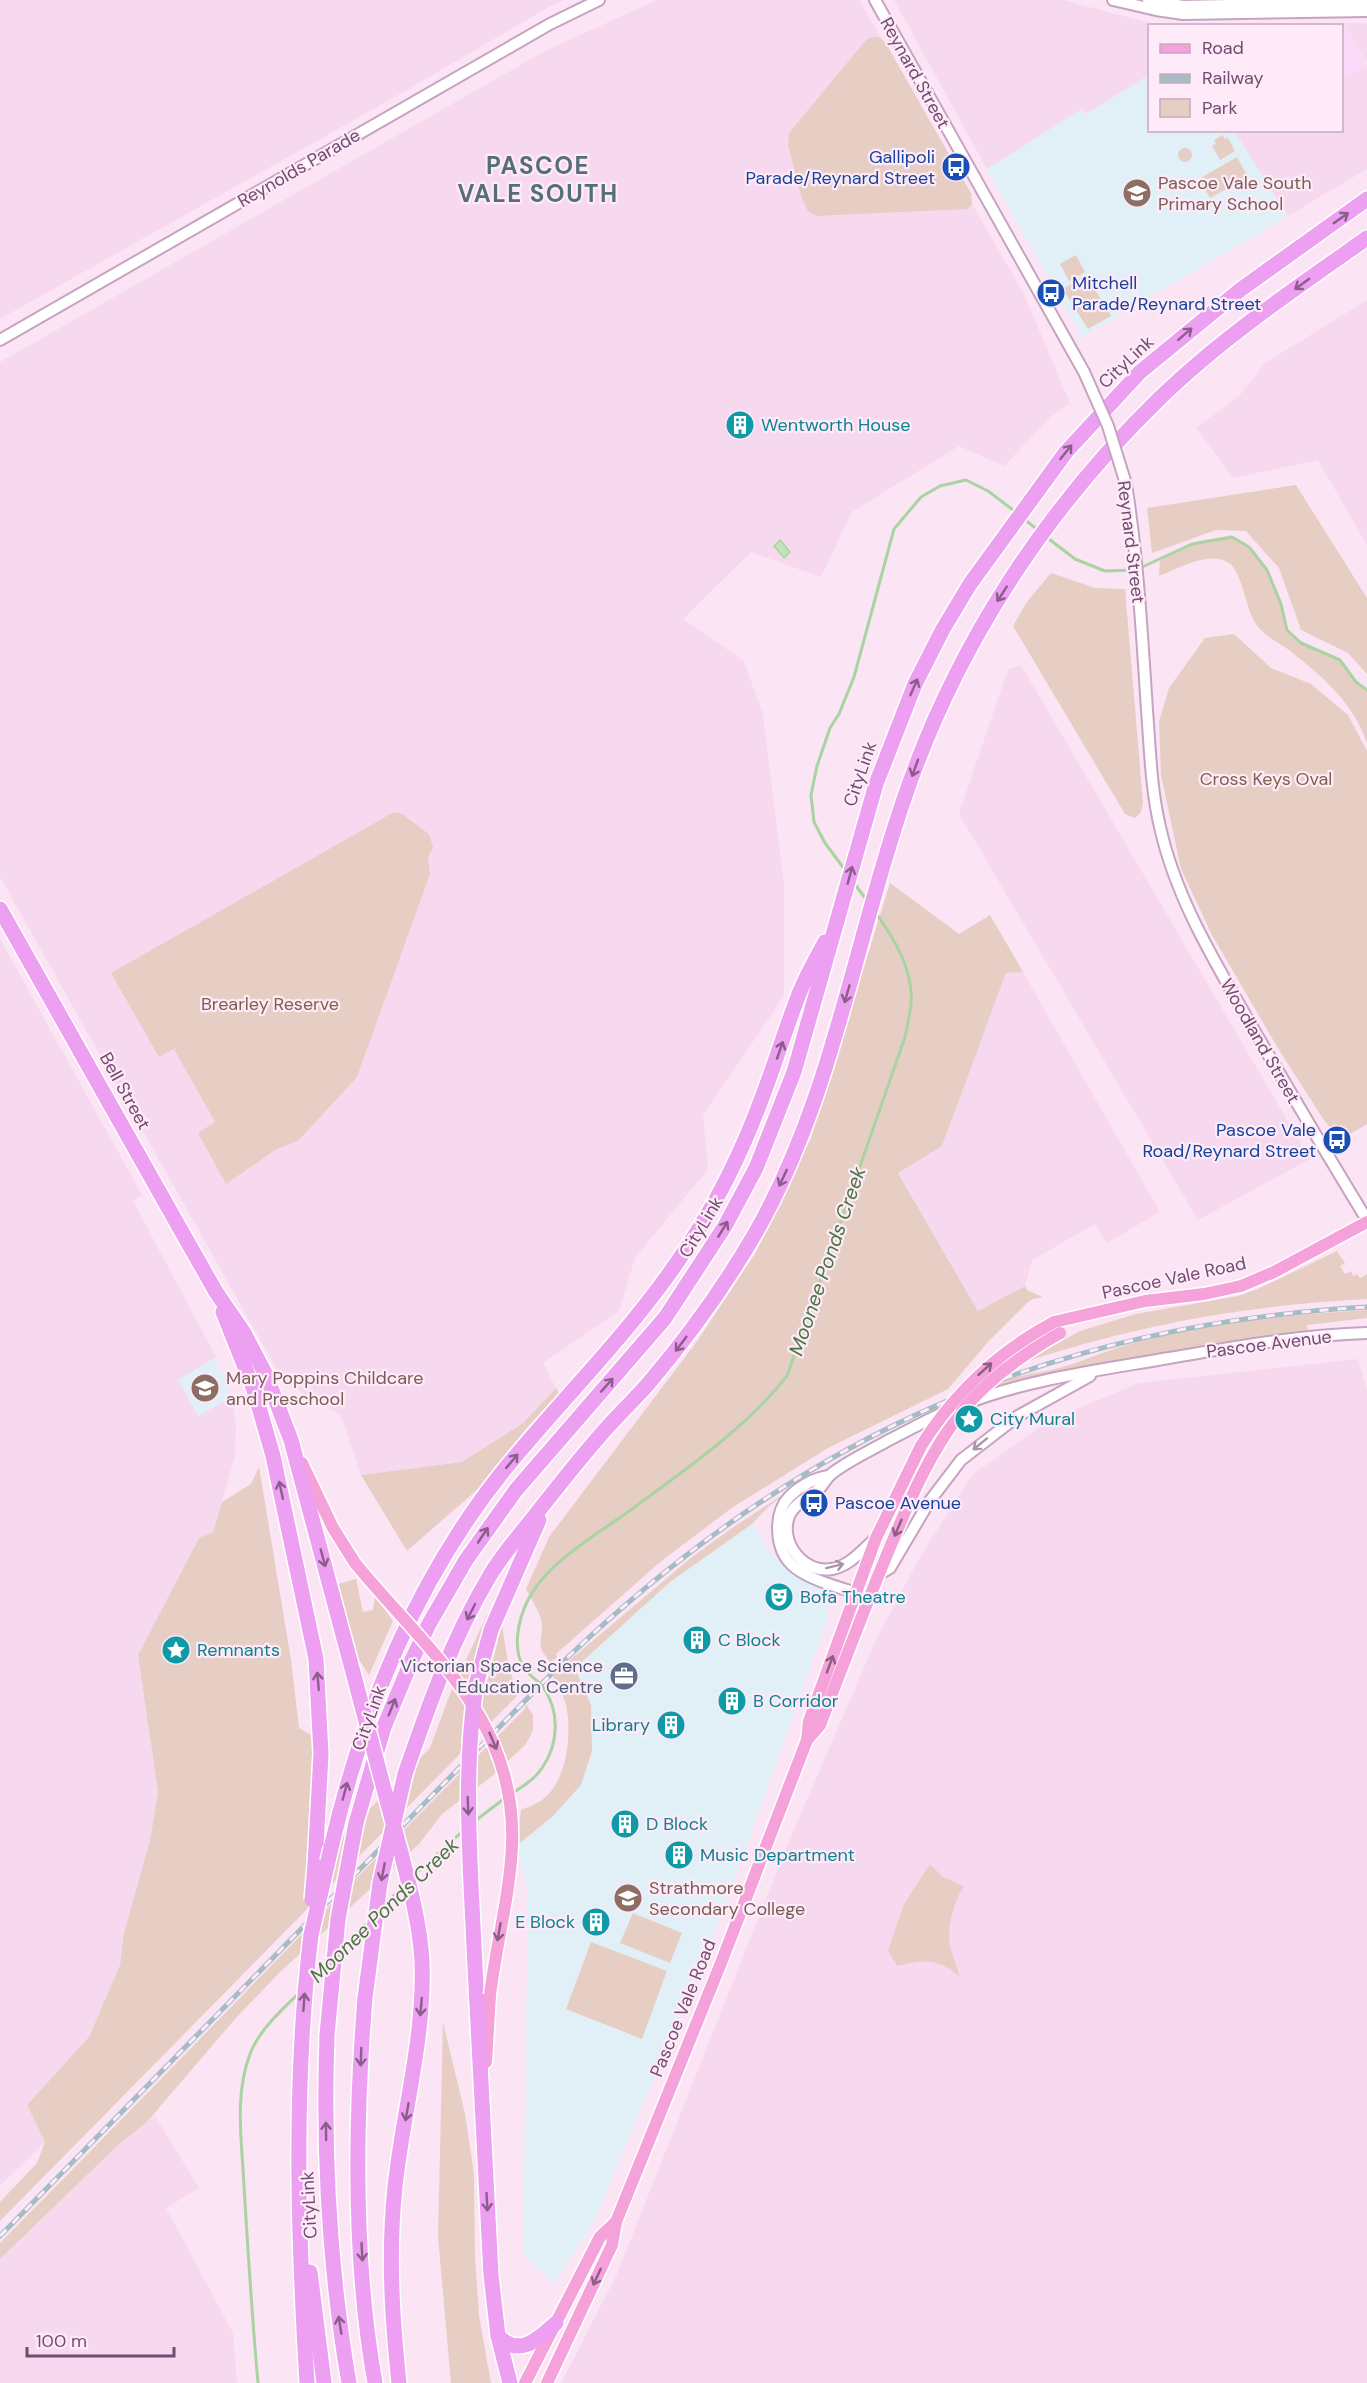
<svg xmlns="http://www.w3.org/2000/svg" width="1367" height="2383" font-family="'DM Sans',sans-serif">
<rect width="100%" height="100%" fill="#fbe4f4"/>
<g fill="#f7d9ef">
<path d="M0,0H565L547,8L400,94L0,319Z"/>
<path d="M657,0H859L971,193L972,204L1024,294L1070,403L1052,416L1004,466L959,446L852,512L821,577L751,552L683,619L744,661L763,715L784,885V996L703,1115L708,1169L635,1258L619,1311L543,1363L556,1388L523,1423L462,1462L361,1475L341,1415L284,1382L0,877V362L547,50Z"/>
<path d="M894,0H1063L1158,25L1150,26L1149,79L1147,77L1086,114L1082,109L987,169Z"/>
<path d="M1343,23H1367V63Z"/>
<path d="M1367,65V169L1288,216L1234,131L1342,130V79Z"/>
<path d="M1367,300V545L1318,460L1233,478L1196,428L1239,396L1265,363Z"/>
<path d="M1021,665L1310,1159L1198,1220L959,814L1008,669Z"/>
<path d="M0,939L142,1195L133,1201L216,1357L179,1380L198,1416L231,1397L236,1423L235,1456L213,1532L199,1538L138,1655L158,1792L150,1840L124,1933L120,1965L89,2037L27,2105L45,2142L0,2186Z"/>
<path d="M1023,972L1160,1212L1107,1243L1095,1224L1032,1260L1025,1286L978,1311L898,1172L942,1146L1006,973Z"/>
<path d="M1358,1359L1367,1389V2383H561L617,2274L786,1848L876,1640L921,1555L973,1474L1050,1420L1139,1383Z"/>
<path d="M155,2116L199,2188L166,2208L233,2333L237,2383H0V2259L119,2143Z"/>
</g>
<path fill="#fad9fa" d="M1343,23L1367,65L1342,79V26L1194,25Z"/>
<g fill="#e1f0f7">
<path d="M1147,76L1150,79V130L1234,131L1288,216L1082,337L987,169L1082,109L1086,114Z"/>
<path d="M216,1357L231,1397L198,1416L178,1380Z"/>
<path d="M752,1524L775,1558L801,1577L828,1588L827,1620L725,1907L595,2219L554,2284L523,2254L528,1890L516,1846L552,1817L581,1785L592,1751L591,1705L575,1668L670,1582Z"/>
</g>
<g fill="#e7cec4">
<path d="M872,37H879L885,42L971,193L972,204L967,209L816,216L808,211L802,199L788,145L789,133L866,40Z"/>
<path d="M1223,135L1225,139L1228,138L1235,151L1220,160L1212,146L1216,144L1214,140Z"/>
<circle cx="1185" cy="155" r="7"/>
<path d="M1237,157L1248,177L1210,198L1199,179Z"/>
<path d="M1076,255L1085,272L1069,281L1060,264Z"/>
<path d="M1086,275L1111,316L1088,329L1063,289Z"/>
<path d="M1296,485L1367,598V674L1348,653L1301,630L1279,568L1246,531L1216,530L1152,553L1147,508Z"/>
<path d="M1232,537L1249,547L1267,570L1281,604L1287,630L1301,643L1340,660L1356,682L1367,690V743C1353,702 1322,676 1289,650C1279,643 1267,637 1259,628C1245,612 1243,572 1229,563C1209,550 1178,569 1159,576L1160,559L1192,544Z"/>
<path d="M1051,573L1095,588L1125,589L1143,803L1141,812L1135,818L1125,814L1013,626L1026,603Z"/>
<path d="M1234,634L1271,668L1311,684L1348,715L1367,751V1124L1340,1140L1324,1120L1279,1050L1212,935L1181,869L1161,775L1159,722L1169,688L1205,638Z"/>
<path d="M394,812L402,814L429,834L433,847L428,857L430,874L357,1077L299,1140L275,1150L226,1184L198,1133L215,1122L174,1049L159,1057L111,973Z"/>
<path d="M890,883L959,934L990,915L1023,972L1006,973L942,1146L898,1173L978,1311L1025,1286L1027,1290L1043,1297L1033,1299L1027,1303L988,1342L948,1389L828,1448L733,1507L660,1562L556,1654L557,1657L551,1663C535,1644 542,1645 542,1624C541,1613 531,1599 526,1589L549,1537L698,1340L756,1252L811,1138Z"/>
<path d="M1337,1251L1345,1263L1340,1266L1345,1274L1351,1271L1353,1276L1357,1274L1360,1278L1367,1274V1299C1249,1305 1135,1325 1022,1363L1080,1331L1136,1314L1238,1296L1258,1289Z"/>
<path d="M1367,1310V1318L1307,1325L1308,1332C1201,1345 1095,1365 990,1390C1007,1375 1037,1374 1059,1368C1081,1362 1102,1352 1124,1346C1202,1323 1286,1315 1367,1310Z"/>
<path d="M556,1388L559,1393L525,1430L478,1489L407,1551L361,1475L462,1462L523,1423Z"/>
<path d="M259,1467L291,1660L299,1728L313,1736L306,1873L430,1748L450,1694L487,1615L489,1617L472,1684L486,1686L502,1626L508,1662L517,1696L0,2221V2202L37,2163L45,2142L27,2105L89,2037L120,1965L124,1933L150,1840L158,1792L138,1655L199,1538L213,1532L222,1502L251,1484Z"/>
<path d="M808,1478L769,1506L752,1524L670,1582L575,1668L591,1705L592,1751L581,1785L552,1817L516,1846L521,1810C528,1807 536,1804 542,1800C568,1781 573,1730 565,1701C562,1693 557,1684 553,1676L570,1660L692,1557L735,1526Z"/>
<path d="M356,1579L363,1612L373,1610L375,1596L393,1621L369,1675L358,1658L338,1584Z"/>
<path d="M526,1704L533,1715V1730L526,1744L491,1777L442,1814L419,1844L280,1972L235,2019L146,2123L119,2144L0,2259V2243C176,2066 347,1884 525,1709Z"/>
<path d="M930,1864L943,1877L964,1886C954,1901 947,1927 950,1945C952,1956 957,1966 960,1977C938,1958 924,1959 897,1966L888,1950L904,1904Z"/>
<path d="M633,1913L682,1933L670,1963L620,1943Z"/>
<path d="M591,1942L667,1971L642,2039L566,2009Z"/>
<path d="M443,2022L465,2114L474,2174L475,2256L479,2316L491,2383H451L438,2237Z"/>
</g>
<path fill="#c1e3ba" stroke="#a9d4a1" stroke-width="1.5" d="M780,540L790,552L784,558L774,546Z"/>
<g fill="none" stroke-linecap="round" stroke-linejoin="round">
<g stroke="#a9d4a1" stroke-width="3">
<path d="M1024,519L1038,530"/>
<path d="M1045,536L1075,559L1105,571L1134,570"/>
<path d="M1140,568L1192,544L1232,537L1249,547L1267,570L1281,604L1287,630L1301,643L1340,660L1356,682L1367,690"/>
<path d="M845,870L825,843L814,822L811,795L817,766L830,728L839,714L854,677L894,529L921,497L940,486L966,480L988,491L1017,513"/>
<path d="M854,883L868,902"/>
<path d="M511,1794C522,1787 535,1779 542,1768C559,1744 560,1711 543,1687C538,1680 528,1675 524,1668C512,1649 518,1621 527,1602C545,1563 598,1534 632,1509C685,1470 746,1428 787,1376L905,1037C907,1027 910,1015 911,1004C914,971 894,938 875,912"/>
<path d="M475,1821L505,1798"/>
<path d="M412,1877L463,1831"/>
<path d="M383,1907L403,1886"/>
<path d="M341,1950L370,1920"/>
<path d="M312,1980L328,1963"/>
<path d="M258,2383C252,2317 248,2252 244,2186C242,2142 234,2096 250,2054C259,2030 281,2011 299,1993"/>
</g>
<g stroke="#c7a3c2" stroke-width="14">
<g id="secondary">
<path d="M875,0L1084,372"/>
<path d="M1113,0L1156,10L1183,14L1367,11"/>
<path d="M1148,0L1183,6L1367,2"/>
<path d="M0,340L550,24L599,0"/>
<path d="M1126,484C1138,559 1142,635 1147,710C1150,749 1151,789 1160,827C1176,899 1215,962 1251,1025C1289,1090 1327,1155 1367,1220"/>
<path d="M829,1476C815,1478 800,1486 789,1497C773,1514 775,1549 792,1565C809,1581 846,1589 869,1597"/>
<path d="M876,1538C863,1549 850,1566 832,1569C804,1574 779,1543 789,1516C795,1503 808,1497 819,1489C823,1485 826,1479 830,1475C847,1461 870,1451 889,1440C913,1428 937,1414 962,1405C1028,1379 1100,1370 1169,1358C1235,1347 1300,1335 1367,1333"/>
<path d="M878,1575L890,1568L929,1502L961,1460L1018,1416L1090,1376"/>
</g>
</g>
<g stroke="#fff" stroke-width="15">
<g id="primary">
<path d="M1054,1322L1145,1301L1204,1294L1241,1286L1274,1272L1367,1222"/>
<path d="M302,1463L333,1528L355,1563"/>
<path d="M807,1740L820,1725C843,1665 866,1604 891,1545C911,1497 930,1452 962,1411"/>
<path d="M486,2062L490,1995"/>
<path d="M525,2383L600,2237L616,2222"/>
<path d="M547,2383L612,2245L616,2222L721,1963L807,1740L809,1721L876,1538L921,1446"/>
</g>
</g>
<g stroke="#fff" stroke-width="18">
<g id="highway">
<path d="M0,909L178,1225L216,1292L244,1333L266,1375L291,1440L350,1661"/>
<path d="M223,1312L254,1390L273,1456L316,1659L321,1754L315,1865"/>
<path d="M476,1685L491,1630L539,1520"/>
<path d="M405,1774C428,1707 452,1639 489,1577C501,1556 518,1537 533,1518C556,1489 579,1459 604,1431C618,1415 634,1400 648,1384C688,1337 725,1286 756,1232C832,1098 854,945 903,802C954,649 1045,509 1161,397C1223,337 1296,288 1367,238"/>
<path d="M356,1823L384,1727L411,1662L429,1624L466,1560L516,1490L665,1318L725,1226L756,1168L794,1072L876,784L915,684L943,629L970,584L1066,452L1140,372L1240,290L1367,199"/>
<path d="M331,1848C363,1711 415,1581 504,1470C566,1394 637,1326 690,1243C718,1200 742,1151 760,1103C774,1067 785,1030 799,994C806,976 816,959 825,942"/>
<path d="M474,1947L491,2275L498,2336L510,2383"/>
<path d="M365,1998C355,2122 353,2260 375,2383"/>
<path d="M327,2035C323,2152 329,2268 349,2383"/>
<path d="M310,2272L324,2383"/>
<path d="M498,2336C520,2358 538,2339 556,2323"/>
<path d="M307,2383C298,2235 293,2083 311,1935"/>
<path d="M399,2383C392,2317 388,2253 395,2187C403,2111 425,2038 422,1961C420,1924 410,1888 401,1853"/>
</g>
</g>
<use href="#secondary" stroke="#fff" stroke-width="10"/>
<use href="#primary" stroke="#f5a1da" stroke-width="12"/>
<use href="#highway" stroke="#ed9ff1" stroke-width="15"/>
<g stroke="#a4bcc3" stroke-width="5">
<path id="rail" d="M0,2236L566,1659C797,1438 1048,1325 1367,1307"/>
</g>
<use href="#rail" stroke="#feeaf8" stroke-width="3" stroke-dasharray="9" stroke-linecap="butt"/>
<g stroke="#c7a3c2" stroke-width="14" stroke-linecap="butt">
<path id="secondary-bridge" d="M1084,372L1108,426L1126,484"/>
</g>
<g stroke="#fff" stroke-width="15" stroke-linecap="butt">
<g id="primary-bridge">
<path d="M962,1411C989,1378 1023,1354 1060,1333"/>
<path d="M921,1446C955,1392 998,1352 1054,1322"/>
<path d="M355,1563C428,1652 517,1719 512,1845C510,1895 496,1945 490,1995"/>
</g>
</g>
<g stroke="#fff" stroke-width="18" stroke-linecap="butt">
<g id="highway-bridge">
<path d="M350,1661L401,1853"/>
<path d="M312,1900L315,1865"/>
<path d="M311,1935L331,1848"/>
<path d="M474,1947C470,1857 463,1773 476,1685"/>
<path d="M365,1998L380,1883L405,1774"/>
<path d="M327,2035L338,1919L356,1823"/>
</g>
</g>
<use href="#secondary-bridge" stroke="#fff" stroke-width="10"/>
<use href="#primary-bridge" stroke="#f5a1da" stroke-width="12"/>
<use href="#highway-bridge" stroke="#ed9ff1" stroke-width="15"/>
</g>
<defs><path id="oneway-shaft" d="M-6 0H5M1.5-3L5.5 0L1.5 3" fill="none" stroke-width="1.6" stroke-linecap="round" stroke-linejoin="round" transform="scale(1.5)"/></defs>
<g stroke="#8b5d8a">
<use href="#oneway-shaft" transform="translate(1341 218) rotate(-35)"/>
<use href="#oneway-shaft" transform="translate(1302 284) rotate(144)"/>
<use href="#oneway-shaft" transform="translate(1185 334) rotate(-41)"/>
<use href="#oneway-shaft" transform="translate(1066 452) rotate(-51)"/>
<use href="#oneway-shaft" transform="translate(1002 594) rotate(123)"/>
<use href="#oneway-shaft" transform="translate(914 687) rotate(-66)"/>
<use href="#oneway-shaft" transform="translate(915 768) rotate(110)"/>
<use href="#oneway-shaft" transform="translate(850 875) rotate(-75)"/>
<use href="#oneway-shaft" transform="translate(847 994) rotate(106)"/>
<use href="#oneway-shaft" transform="translate(780 1050) rotate(-71)"/>
<use href="#oneway-shaft" transform="translate(783 1178) rotate(115)"/>
<use href="#oneway-shaft" transform="translate(723 1229) rotate(-59)"/>
<use href="#oneway-shaft" transform="translate(681 1344) rotate(127)"/>
<use href="#oneway-shaft" transform="translate(607 1385) rotate(-48)"/>
<use href="#oneway-shaft" transform="translate(512 1461) rotate(-50)"/>
<use href="#oneway-shaft" transform="translate(281 1490) rotate(-102)"/>
<use href="#oneway-shaft" transform="translate(483 1535) rotate(-56)"/>
<use href="#oneway-shaft" transform="translate(323 1558) rotate(75)"/>
<use href="#oneway-shaft" transform="translate(471 1612) rotate(117)"/>
<use href="#oneway-shaft" transform="translate(318 1681) rotate(-95)"/>
<use href="#oneway-shaft" transform="translate(392 1707) rotate(-68)"/>
<use href="#oneway-shaft" transform="translate(345 1791) rotate(-75)"/>
<use href="#oneway-shaft" transform="translate(468 1806) rotate(88)"/>
<use href="#oneway-shaft" transform="translate(383 1872) rotate(101)"/>
<use href="#oneway-shaft" transform="translate(304 2002) rotate(-86)"/>
<use href="#oneway-shaft" transform="translate(421 2007) rotate(95)"/>
<use href="#oneway-shaft" transform="translate(361 2057) rotate(92)"/>
<use href="#oneway-shaft" transform="translate(407 2112) rotate(100)"/>
<use href="#oneway-shaft" transform="translate(326 2131) rotate(-91)"/>
<use href="#oneway-shaft" transform="translate(487 2202) rotate(87)"/>
<use href="#oneway-shaft" transform="translate(362 2252) rotate(87)"/>
<use href="#oneway-shaft" transform="translate(340 2325) rotate(-99)"/>
</g>
<g stroke="#8c5d85">
<use href="#oneway-shaft" transform="translate(985 1369) rotate(-42)"/>
<use href="#oneway-shaft" transform="translate(898 1528) rotate(113)"/>
<use href="#oneway-shaft" transform="translate(830 1664) rotate(-70)"/>
<use href="#oneway-shaft" transform="translate(493 1741) rotate(67)"/>
<use href="#oneway-shaft" transform="translate(499 1932) rotate(100)"/>
<use href="#oneway-shaft" transform="translate(597 2277) rotate(115)"/>
</g>
<g stroke="#aa94a9">
<use href="#oneway-shaft" transform="translate(980 1444) rotate(141)"/>
<use href="#oneway-shaft" transform="translate(835 1566) rotate(-14)"/>
</g>
<defs>
<g id="bus-disc" transform="scale(1.5)"><circle r="9.5" fill="#1a4fb4" stroke="#feeaf8"/><path d="M-5-6H5V4H4V6H2V4H-2V6H-4V4H-5ZM-3.5-4V0h7V-4ZM-3.5 1.2v1.5H-2V1.2ZM2 1.2v1.5H3.5V1.2Z" fill="#fff"/></g>
<g id="school-disc" transform="scale(1.5)"><circle r="9.5" fill="#8d6e63" stroke="#feeaf8"/><path d="M0-5L7-2L0 1L-7-2ZM-4 1L0 2.5L4 1V4Q0 6-4 4Z" fill="#fff"/></g>
<g id="building-disc" transform="scale(1.5)"><circle r="9.5" fill="#0f9aa8" stroke="#feeaf8"/><path d="M-4-6H4V6H1V3H-1V6H-4ZM-2.5-4.3h1.7v1.8h-1.7ZM.8-4.3h1.7v1.8H.8ZM-2.5-1h1.7V.8h-1.7ZM.8-1h1.7V.8H.8Z" fill="#fff"/></g>
<g id="sight-disc" transform="scale(1.5)"><circle r="9.5" fill="#0f9aa8" stroke="#feeaf8"/><path d="M0-6L1.8-2.2L6-1.7L2.9 1.2L3.7 5.4L0 3.3L-3.7 5.4L-2.9 1.2L-6-1.7L-1.8-2.2Z" fill="#fff"/></g>
<g id="theatre-disc" transform="scale(1.5)"><circle r="9.5" fill="#0f9aa8" stroke="#feeaf8"/><path d="M-5-5.5Q0-4 5-5.5V0Q5 5 0 6Q-5 5-5 0ZM-3.3-2.5H-1v1.5H-3.3ZM1-2.5H3.3v1.5H1ZM-2.8 1Q0 5.5 2.8 1Z" fill="#fff"/></g>
<g id="office-disc" transform="scale(1.5)"><circle r="9.5" fill="#5c6f8a" stroke="#feeaf8"/><path d="M-6-3h4V-5.5h4V-3h4V5H-6ZM-1-4.5V-3h2v-1.5ZM-6 0V1H6V0Z" fill="#fff"/></g>
</defs>
<g fill-rule="evenodd">
<use href="#bus-disc" x="956" y="167"/>
<use href="#school-disc" x="1137" y="193"/>
<use href="#bus-disc" x="1051" y="293"/>
<use href="#building-disc" x="740" y="425"/>
<use href="#bus-disc" x="1337" y="1140"/>
<use href="#school-disc" x="205" y="1388"/>
<use href="#sight-disc" x="969" y="1419"/>
<use href="#bus-disc" x="814" y="1503"/>
<use href="#theatre-disc" x="779" y="1597"/>
<use href="#building-disc" x="697" y="1640"/>
<use href="#sight-disc" x="176" y="1650"/>
<use href="#office-disc" x="624" y="1676"/>
<use href="#building-disc" x="732" y="1701"/>
<use href="#building-disc" x="671" y="1725"/>
<use href="#building-disc" x="625" y="1824"/>
<use href="#building-disc" x="679" y="1855"/>
<use href="#school-disc" x="628" y="1898"/>
<use href="#building-disc" x="596" y="1922"/>
</g>
<g text-anchor="middle" stroke-width="4.5" stroke-linejoin="round" paint-order="stroke">
<g font-size="18" fill="#724c70" stroke="#feeaf8">
<text transform="translate(915 73) rotate(61)" y="6">Reynard Street</text>
<text transform="translate(299 168) rotate(-30)" y="6">Reynolds Parade</text>
<text transform="translate(1126 362) rotate(-43)" y="6">CityLink</text>
<text transform="translate(1131 542) rotate(83)" y="6">Reynard Street</text>
<text transform="translate(860 774) rotate(-71)" y="6">CityLink</text>
<text transform="translate(1260 1041) rotate(60)" y="6">Woodland Street</text>
<text transform="translate(125 1091) rotate(61)" y="6">Bell Street</text>
<text transform="translate(701 1227) rotate(-59)" y="6">CityLink</text>
<text transform="translate(1174 1278) rotate(-12)" y="6">Pascoe Vale Road</text>
<text transform="translate(1269 1344) rotate(-7)" y="6">Pascoe Avenue</text>
<text transform="translate(369 1718) rotate(-70)" y="6">CityLink</text>
<text transform="translate(683 2008) rotate(-68)" y="6">Pascoe Vale Road</text>
<text transform="translate(309 2205) rotate(-93)" y="6">CityLink</text>
</g>
<g font-size="18" fill="#164399" stroke="#feeaf8" text-anchor="end">
<text x="935" y="163">Gallipoli<tspan x="935" dy="21">Parade/Reynard Street</tspan></text>
<text x="1072" y="289" text-anchor="start">Mitchell<tspan x="1072" dy="21">Parade/Reynard Street</tspan></text>
<text x="1316" y="1136">Pascoe Vale<tspan x="1316" dy="21">Road/Reynard Street</tspan></text>
<text x="835" y="1509" text-anchor="start">Pascoe Avenue</text>
</g>
<g font-size="18" fill="#785e54" stroke="#feeaf8" text-anchor="start">
<text x="1158" y="189">Pascoe Vale South<tspan x="1158" dy="21">Primary School</tspan></text>
<text x="226" y="1384">Mary Poppins Childcare<tspan x="226" dy="21">and Preschool</tspan></text>
<text x="649" y="1894">Strathmore<tspan x="649" dy="21">Secondary College</tspan></text>
</g>
<g font-size="18" fill="#0d838f" stroke="#feeaf8" text-anchor="start">
<text x="761" y="431">Wentworth House</text>
<text x="990" y="1425">City Mural</text>
<text x="800" y="1603">Bofa Theatre</text>
<text x="718" y="1646">C Block</text>
<text x="197" y="1656">Remnants</text>
<text x="753" y="1707">B Corridor</text>
<text x="650" y="1731" text-anchor="end">Library</text>
<text x="646" y="1830">D Block</text>
<text x="700" y="1861">Music Department</text>
<text x="575" y="1928" text-anchor="end">E Block</text>
</g>
<g font-size="18" fill="#82604a" stroke="#feeaf8">
<text x="1266" y="785">Cross Keys Oval</text>
<text x="270" y="1010">Brearley Reserve</text>
</g>
<g font-size="18" fill="#4e5e75" stroke="#feeaf8" text-anchor="end">
<text x="603" y="1672">Victorian Space Science<tspan x="603" dy="21">Education Centre</tspan></text>
</g>
<g font-size="20" font-style="italic" fill="#487640" stroke="#feeaf8">
<text transform="translate(827 1261) rotate(-71)" y="7">Moonee Ponds Creek</text>
<text transform="translate(384 1910) rotate(-44)" y="7">Moonee Ponds Creek</text>
</g>
<g font-size="24" font-weight="bold" letter-spacing="1.5" fill="#566e7b" stroke="#feeaf8">
<text x="538" y="174">PASCOE<tspan x="538" dy="28">VALE SOUTH</tspan></text>
</g>
</g>
<rect x="1148" y="24" width="195" height="108" fill="#feeaf8" stroke="#c6abc2" stroke-width="1.5"/>
<rect x="1160" y="44" width="30" height="9" fill="#f5a1da" stroke="#c6abc2" stroke-width="1.5"/>
<text x="1202" y="54" font-size="18" fill="#724c70">Road</text>
<rect x="1160" y="74" width="30" height="9" fill="#a4bcc3" stroke="#c6abc2" stroke-width="1.5"/>
<text x="1202" y="84" font-size="18" fill="#724c70">Railway</text>
<rect x="1160" y="99" width="30" height="18" fill="#e7cec4" stroke="#c6abc2" stroke-width="1.5"/>
<text x="1202" y="114" font-size="18" fill="#724c70">Park</text>
<path d="M27 2347v9h147v-9" fill="none" stroke="#724c70" stroke-width="3"/>
<text x="36" y="2347" font-size="18" fill="#724c70" stroke="#feeaf8" stroke-width="4.5" paint-order="stroke">100 m</text>
</svg>
